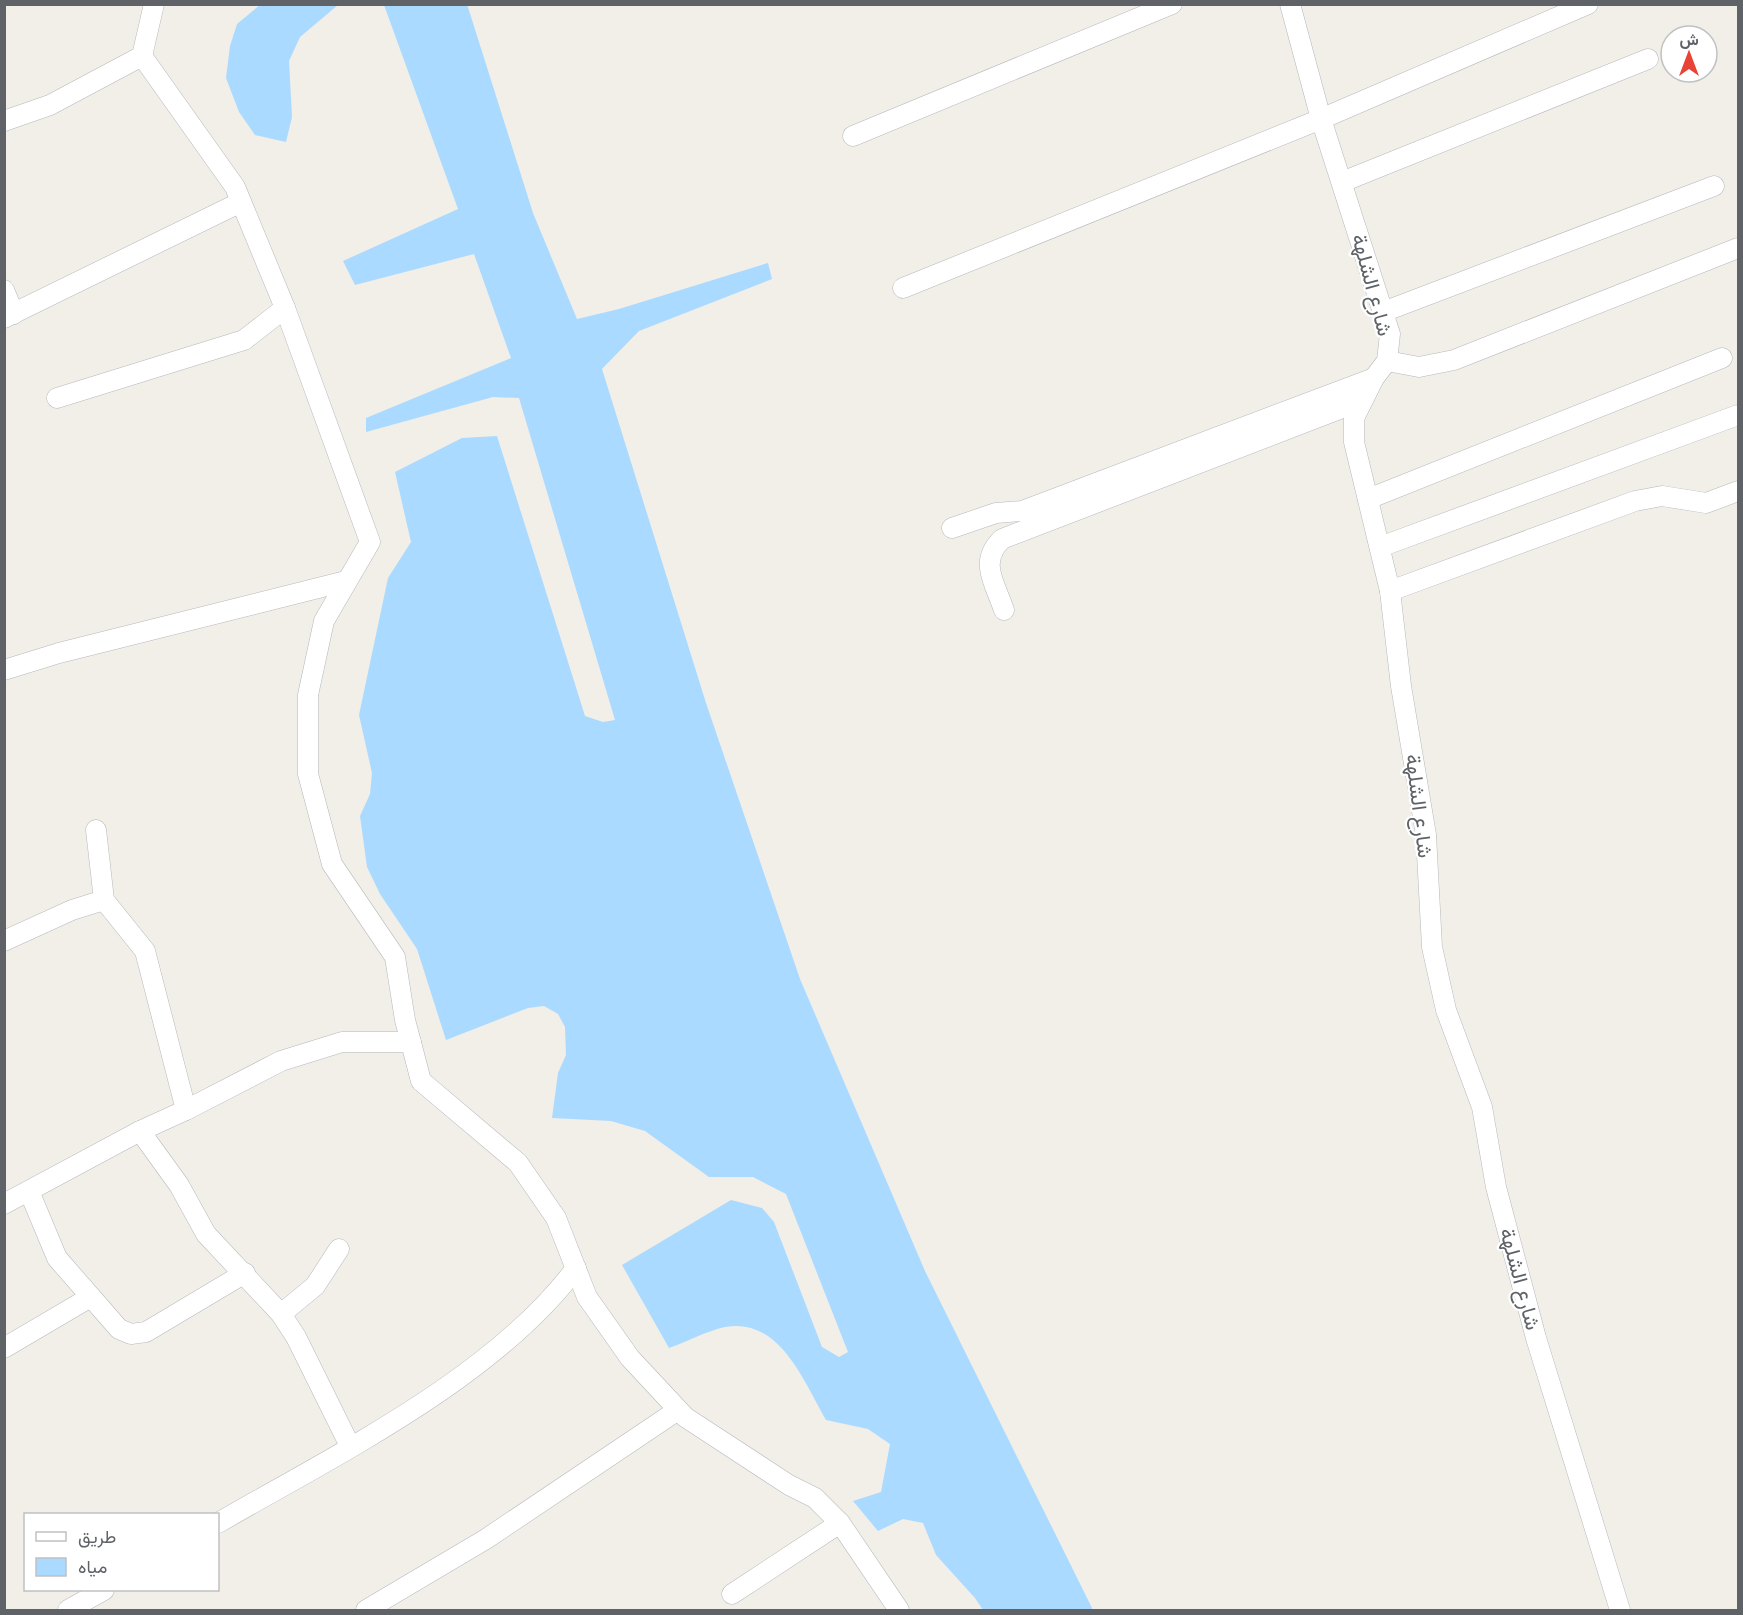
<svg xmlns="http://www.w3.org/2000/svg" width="1743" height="1615" font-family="Poppins,Vazirmatn,sans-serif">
<rect width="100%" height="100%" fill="#f1efe8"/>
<g fill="#aadaff">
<path d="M261,4L338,5L300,37L289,61L292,117L286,142L255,135L239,112L226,78L230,46L237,24Z"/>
<path d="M467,4L533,213L577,319L619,309L768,263L772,279L639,331L602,369L706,703L800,979L925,1271L1093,1610H983L975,1598L936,1555L923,1523L903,1519L878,1531L853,1501L881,1492L890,1444L868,1429L826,1420C804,1382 780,1317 725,1327C706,1331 687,1342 669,1348L622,1265L731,1200L762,1208L774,1222L822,1347L839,1357L848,1352L786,1194L753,1177H709L645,1131L611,1121L552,1118L558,1073L566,1055L565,1027L558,1014L544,1006L528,1008L446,1040L417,949L380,894L367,867L360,816L370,794L372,773L359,715L388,578L411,542L395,472L462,438L497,436L585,716L603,722L615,720L519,398L493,397L366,432V418L511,358L474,254L355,285L343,261L458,209L384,5Z"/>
</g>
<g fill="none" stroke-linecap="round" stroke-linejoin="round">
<g stroke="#b5b8bc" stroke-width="21">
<g id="street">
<path d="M1290,4L1321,119L1390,334L1387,361L1374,378L1354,418V442L1390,591L1401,686L1426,835L1432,947L1446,1010L1482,1107L1496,1187L1536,1338L1620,1610"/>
<path d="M142,56L235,187L285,308L370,542L324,621L308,695V774L332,864L395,957L405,1020L421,1081L518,1163L556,1218L587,1297L630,1358L685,1417L789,1485L815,1498L840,1523L899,1610"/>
<path d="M4,121L50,105L142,56L154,4"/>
<path d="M853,136L1172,4"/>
<path d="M1342,182L1648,59"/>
<path d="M903,288L1321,119L1588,4"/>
<path d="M4,290L14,314"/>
<path d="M1383,312L1714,186"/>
<path d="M4,318L241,202"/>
<path d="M1387,361L1419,367L1454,360L1738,248"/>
<path d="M57,398L244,340L285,308"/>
<path d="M1368,499L1722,358"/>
<path d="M952,528L996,513L1022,511L1374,378"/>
<path d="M1380,547L1738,415"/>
<path d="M1390,591L1635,501L1662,496L1706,503L1738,491"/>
<path d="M1004,610C995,583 978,562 1002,539L1363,400"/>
<path d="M4,670L59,653L346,581"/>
<path d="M96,830L104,900L145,951L186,1110"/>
<path d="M4,941L72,910L104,900"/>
<path d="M140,1131L179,1185L206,1234L281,1314L296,1337L350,1446"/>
<path d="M29,1191L57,1258L119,1329L131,1334L146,1332L245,1273"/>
<path d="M4,1204L140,1131L186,1110L281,1061L342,1042H411"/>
<path d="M281,1314L315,1286L339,1249"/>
<path d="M4,1348L89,1298"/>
<path d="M218,1523C335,1455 494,1378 576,1268"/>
<path d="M732,1594L840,1523"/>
<path d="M68,1610L104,1590"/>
<path d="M366,1610L486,1539L678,1410"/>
</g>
</g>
<use href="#street" stroke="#fff" stroke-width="20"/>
</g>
<g text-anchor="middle" stroke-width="4.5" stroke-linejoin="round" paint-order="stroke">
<g font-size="21" fill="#5f6368" stroke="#fff">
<text transform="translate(1372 285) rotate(75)" y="7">شارع الشلهة</text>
<text transform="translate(1419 806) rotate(83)" y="7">شارع الشلهة</text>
<text transform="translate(1520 1279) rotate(75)" y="7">شارع الشلهة</text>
</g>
</g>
<rect width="1743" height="1615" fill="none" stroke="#5f6368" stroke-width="12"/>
<rect x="24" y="1513" width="195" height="78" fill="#ffffff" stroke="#bfc1c3" stroke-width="1.5"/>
<rect x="36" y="1532" width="30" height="9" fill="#ffffff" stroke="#bfc1c3" stroke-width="1.5"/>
<text x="78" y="1543" font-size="18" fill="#5f6368">طريق</text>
<rect x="36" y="1558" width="30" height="18" fill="#aadaff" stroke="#bfc1c3" stroke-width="1.5"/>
<text x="78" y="1573" font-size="18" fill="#5f6368">مياه</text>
<g transform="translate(1689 54)"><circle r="28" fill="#ffffff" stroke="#bfc1c3" stroke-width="1.5"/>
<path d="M0-4.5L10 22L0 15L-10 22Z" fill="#ea4335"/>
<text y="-9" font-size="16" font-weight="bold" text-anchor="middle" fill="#5f6368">ش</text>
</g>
</svg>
